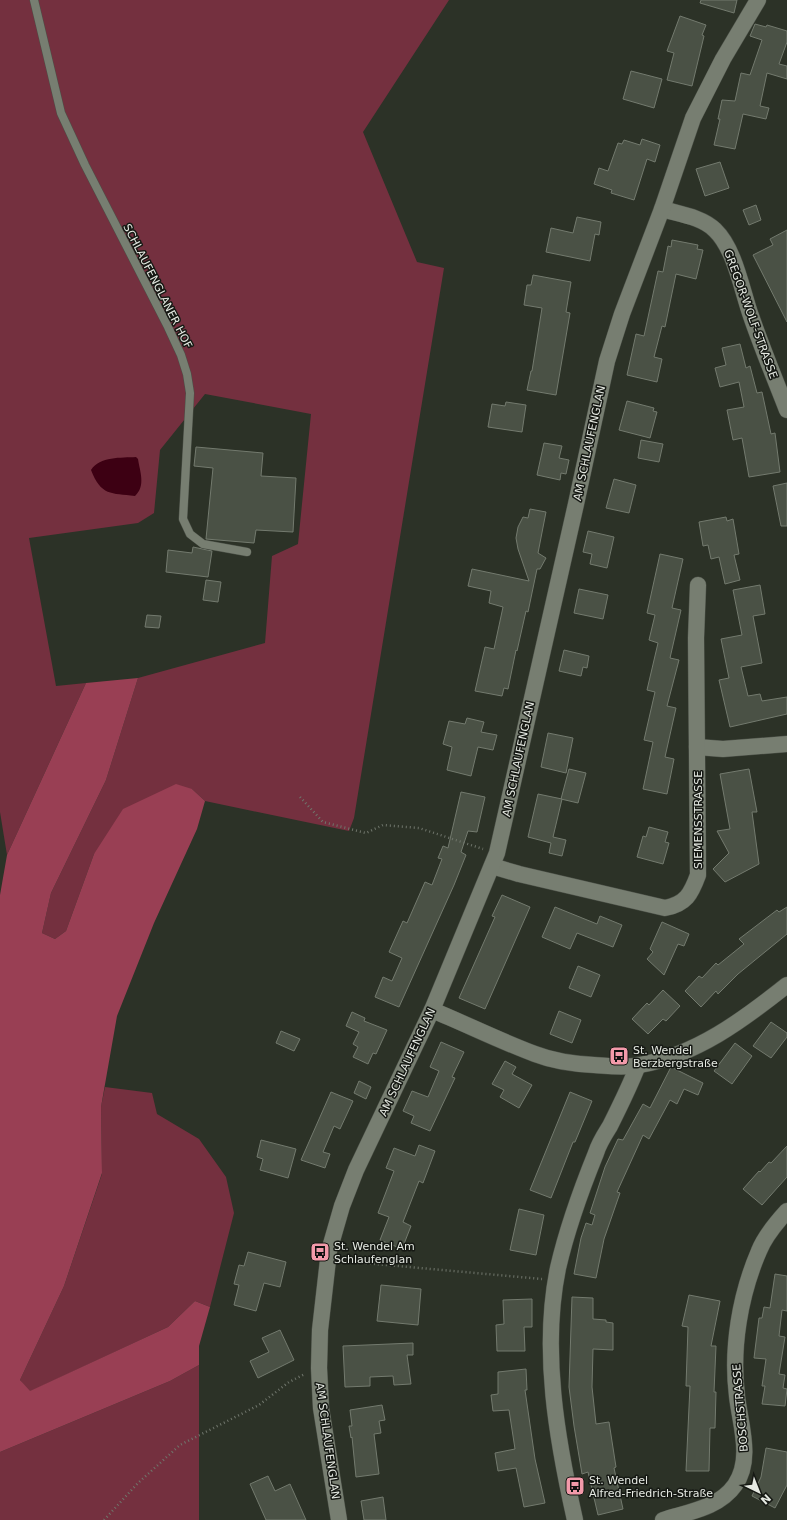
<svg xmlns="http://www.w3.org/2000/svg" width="787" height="1520" font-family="'DejaVu Sans',sans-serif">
<rect width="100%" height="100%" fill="#2c3227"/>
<g fill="#74303f">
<path d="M0,0H449L363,132L417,262L444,268L354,818L349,831L205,801L192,789L94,854L66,931L55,939L42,933L51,893L106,780L138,678L265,643L272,556L298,544L311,414L205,394L160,450L154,513L138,523L29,538L56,686L86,683L7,855L0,812Z"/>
<path d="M105,1087L152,1093L157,1114L199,1139L226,1177L234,1213L210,1307L195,1301L168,1327L29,1392L20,1380L64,1286L102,1174L101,1107Z"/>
<path d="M199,1365V1520H0V1452L170,1381Z"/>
</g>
<path fill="#993f54" d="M138,678L106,780L51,893L42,933L55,939L66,931L94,854L123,809L176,784L192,789L205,801L197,829L154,923L117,1016L101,1107L102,1173L64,1286L20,1380L30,1391L168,1327L195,1301L210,1307L199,1346V1365L170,1381L0,1452V895L7,855L86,683Z"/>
<path fill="#3d0013" d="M136,457L138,459C140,472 146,486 135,496C111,493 101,496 91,470C100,456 121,458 136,457Z"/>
<g fill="#4a5145" stroke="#737a6e">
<path d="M701,0H737L734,13L700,3Z"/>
<path d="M680,16L706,25L702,35L704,36L692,86L667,80L674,53L667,51Z"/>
<path d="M755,24L766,27L767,25L787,31V42L779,64L787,66V79L767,73L760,106L769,108L766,119L743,114L735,149L714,145L720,119H718L722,100L735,101L741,73L750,75L762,40L750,36Z"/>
<path d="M631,71L662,79L654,108L623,99Z"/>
<path d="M642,139L660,145L655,162L647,159L634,200L611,193L612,190L594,184L599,168L608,171L618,143L622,144L624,140L640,145Z"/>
<path d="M720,162L729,188L705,196L696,169Z"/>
<path d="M756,205L761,220L749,225L743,210Z"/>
<path d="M577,217L601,222L599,235L595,234L590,261L546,252L551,228L573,233Z"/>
<path d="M787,230V322L753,255L773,245L770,239Z"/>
<path d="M672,240L698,245L697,249L703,250L696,279L676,274L665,327L662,326L654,357L662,359L657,382L627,375L636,334L644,336L658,271L663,272L668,246L671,247Z"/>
<path d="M533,275L571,282L566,312L570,313L556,395L527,390L531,371H532L542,308L524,305L527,285H531Z"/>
<path d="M740,344L746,368L750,366L757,393L762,392L771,434L775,433L780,472L749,477L742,438L733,440L727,410L744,407L739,382L720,387L715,368L726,365L722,348Z"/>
<path d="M627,401L654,408L653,411L657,412L650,438L619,430Z"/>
<path d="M506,402L526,405L522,432L488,427L492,404L505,406Z"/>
<path d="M641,440L663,444L659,462L638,458Z"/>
<path d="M544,443L562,446L559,458L569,460L566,474L561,473L560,480L537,475Z"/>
<path d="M196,447L263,453L261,476L296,478L293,532L256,530L254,543L206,539L213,468L194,466Z"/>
<path d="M614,479L636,485L629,513L606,508Z"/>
<path d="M787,483V526H781L773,486Z"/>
<path d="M530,509L546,512L538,553L546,558L540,569H537L528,612L526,611L517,651L516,650L508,689L504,688L502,696L475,691L485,647L494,649L503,607L489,603L491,591L468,586L472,569L529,581L518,549L516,538L518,527L523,517L528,518Z"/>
<path d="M726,517L727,521L733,519L739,554L734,555L740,580L725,584L719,557L711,559L708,545L703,546L699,522Z"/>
<path d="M588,531L614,537L607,568L590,564L592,554L583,552Z"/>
<path d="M193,547L212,551L208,577L166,572L168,550L192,553Z"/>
<path d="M660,554L683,559L672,608L681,610L670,658L679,660L667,706L676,708L665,757L674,759L667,794L643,789L653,742L644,740L655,692L647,690L658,643L649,640L655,615L647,613Z"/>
<path d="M206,580L221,582L218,602L203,600Z"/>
<path d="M760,585L765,614L753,616L762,663L741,667L748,696L760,694L762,701L787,697V714L730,727L719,680L729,678L721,639L742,635L733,590Z"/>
<path d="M579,589L608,595L603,619L574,613Z"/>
<path d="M147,615L161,616L159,628L145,627Z"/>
<path d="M564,650L589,656L587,668L583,667L581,676L559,671Z"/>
<path d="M467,718L484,722L481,732L497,735L493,750L478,747L471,776L447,770L452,747L443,744L449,721L465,724Z"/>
<path d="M548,733L573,738L566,773L541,767Z"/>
<path d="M569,769L586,773L578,803L561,799Z"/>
<path d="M749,769L757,812H752L759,864L725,882L713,869L729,853L717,831L730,829L720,774Z"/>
<path d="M461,792L485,797L477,832L468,831L461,852L466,855L454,885L399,1007L375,997L383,977L392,981L402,958L389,952L403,921L407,923L425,882L432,885L442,859L438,858L443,846L448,848Z"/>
<path d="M538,794L562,799L553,837L566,840L562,856L549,853L551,843L528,837Z"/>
<path d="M649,827L668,832L665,842L669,843L663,864L637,857L643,836L646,837Z"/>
<path d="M502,895L530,907L485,1009L459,998L495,917L492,916Z"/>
<path d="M555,907L597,924L600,916L622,925L613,947L577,933L570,949L542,937Z"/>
<path d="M787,907V934L738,974L718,994L716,991L701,1007L685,991L699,976L702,978L716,963L718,965L744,944L739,939L777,910L779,912Z"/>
<path d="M662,922L689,934L684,946L678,944L664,975L647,959L653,952L650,949Z"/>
<path d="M578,966L600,975L591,997L569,988Z"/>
<path d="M663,990L680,1006L666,1021L663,1019L648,1034L632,1019L647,1003L649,1005Z"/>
<path d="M559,1011L581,1020L572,1043L550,1034Z"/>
<path d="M352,1012L365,1018L364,1021L387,1030L376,1054L373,1053L368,1064L353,1057L358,1047L353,1044L359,1032L346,1026Z"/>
<path d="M771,1022L787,1033V1037L771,1058L753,1046Z"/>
<path d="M281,1031L300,1039L294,1051L276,1043Z"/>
<path d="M441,1042L464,1052L452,1077L455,1078L430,1131L411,1123L414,1116L403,1111L412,1091L428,1097L439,1071L430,1067Z"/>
<path d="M735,1043L752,1056L732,1084L714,1071Z"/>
<path d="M505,1061L516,1067L512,1074L532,1085L519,1108L500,1097L504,1090L492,1084Z"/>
<path d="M671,1067L703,1083L698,1095L684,1089L677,1104L670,1100L649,1139L643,1135L617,1192L620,1193L604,1239L596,1278L574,1274L581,1238L586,1223L592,1225L595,1215L590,1213L605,1167L618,1139L623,1140L643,1104L650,1108Z"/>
<path d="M359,1081L371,1087L366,1099L354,1093Z"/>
<path d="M331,1092L353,1101L340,1129L334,1126L323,1152L330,1154L325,1168L301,1160Z"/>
<path d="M570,1092L592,1101L575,1142H573L551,1198L530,1190Z"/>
<path d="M261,1140L296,1149L288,1178L260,1170L263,1159L257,1157Z"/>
<path d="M419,1145L435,1151L423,1183L419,1181L403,1222L411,1226L402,1249L380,1240L389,1217L378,1213L394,1171L386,1168L394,1148L415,1156Z"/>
<path d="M787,1146V1177L762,1205L743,1189L759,1171L760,1172L769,1162L771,1163Z"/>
<path d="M519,1209L544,1215L536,1255L510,1250Z"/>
<path d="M248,1252L286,1262L280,1287L264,1283L256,1311L234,1305L239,1285L234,1284L239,1265L244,1266Z"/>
<path d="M775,1274L787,1276V1311L782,1310L779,1336L785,1337L779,1374L785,1375L783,1388L787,1389L785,1406L762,1404L765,1386H762L766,1359L754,1358L759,1318H762L764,1307L770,1308Z"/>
<path d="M381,1285L421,1289L418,1325L377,1321Z"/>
<path d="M689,1295L720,1301L711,1346H716L714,1392H716L715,1428H710L709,1471H686L690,1386H686L688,1327L682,1326Z"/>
<path d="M572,1297L593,1298V1319L606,1320V1322L613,1323V1350L593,1349L592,1387L596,1424L609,1422L616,1467L614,1468L623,1509L598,1515L588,1472L582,1474L574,1426L569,1387Z"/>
<path d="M532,1299V1327H524L525,1351H497L496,1325L504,1324L503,1300Z"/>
<path d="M280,1330L294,1360L258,1378L250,1361L269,1352L262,1338Z"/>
<path d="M413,1343V1355H407L411,1384L394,1385L393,1376L370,1377V1386L345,1387L343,1346Z"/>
<path d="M526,1369L527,1390H525L535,1459L545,1503L524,1507L516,1468L498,1471L495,1453L515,1449L509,1410L493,1411L491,1395L498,1394V1372Z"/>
<path d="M382,1405L385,1420L379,1421L381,1433L374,1434L379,1474L356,1477L352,1437L351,1438L349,1426H352L350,1410Z"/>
<path d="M766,1448L787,1452V1485L775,1508L752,1496L761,1477Z"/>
<path d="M268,1476L275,1491L290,1484L306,1520H266L250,1484Z"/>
<path d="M383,1497L386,1520H364L361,1501Z"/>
</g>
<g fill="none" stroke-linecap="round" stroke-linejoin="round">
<g stroke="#4b5047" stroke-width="9">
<path id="service" d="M34,0L61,113L85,165L168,327L181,355L187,374L190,393L183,519L190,534L203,544L247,552"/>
</g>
<g stroke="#4b5047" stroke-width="17">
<g id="minor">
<path d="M662,209C679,214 702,217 715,230C735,249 742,291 751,316C762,348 775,379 787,410"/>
<path d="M697,747L723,749L787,744"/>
<path d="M492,866L519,874L665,908C686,904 691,894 698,875L696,638L698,585"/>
<path d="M432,1010C466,1024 500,1041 535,1054C553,1061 574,1064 594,1065C609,1066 625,1068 640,1065C696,1055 743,1020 787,985"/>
<path d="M339,1520L321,1408L319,1368L320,1330L329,1251L342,1206L356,1170L432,1010L497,853L576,504L607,361L622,314L662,209L693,118L723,59L758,0"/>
<path d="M575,1520C557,1440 541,1350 558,1268C567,1229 581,1190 596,1153C599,1143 605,1134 610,1126C620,1106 630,1086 638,1065"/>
<path d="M663,1520C688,1512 719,1508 735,1485C753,1459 740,1424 737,1396C731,1348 740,1295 759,1251C765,1236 776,1223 787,1211"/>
</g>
</g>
<g stroke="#70766c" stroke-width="2.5" stroke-dasharray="1 3" stroke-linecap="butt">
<path d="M300,797L323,822L366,833L383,825L419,828L483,849"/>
<path d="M342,1261L542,1279"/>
<path d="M104,1520L138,1483L180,1445L259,1405L289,1382L305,1374"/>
</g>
<use href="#service" stroke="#777e71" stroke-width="8"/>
<use href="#minor" stroke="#777e71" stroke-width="16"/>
</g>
<defs>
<g id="bus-square" transform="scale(1)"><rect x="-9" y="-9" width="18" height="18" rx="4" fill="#f39aaa" stroke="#161914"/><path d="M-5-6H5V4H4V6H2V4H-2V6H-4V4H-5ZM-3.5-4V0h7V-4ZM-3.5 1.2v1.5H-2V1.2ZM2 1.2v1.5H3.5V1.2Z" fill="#111"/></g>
</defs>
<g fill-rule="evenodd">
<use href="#bus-square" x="619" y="1056"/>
<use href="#bus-square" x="320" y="1252"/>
<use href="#bus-square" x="575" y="1486"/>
</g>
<g text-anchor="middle" stroke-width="3" stroke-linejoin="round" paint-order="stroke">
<g font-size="11" fill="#e6eae3" stroke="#161914">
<text transform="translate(158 286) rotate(63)" y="4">SCHLAUFENGLANER HOF</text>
<text transform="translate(751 314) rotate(70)" y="4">GREGOR-WOLF-STRASSE</text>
<text transform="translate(589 443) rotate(-78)" y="4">AM SCHLAUFENGLAN</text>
<text transform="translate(518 759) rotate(-78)" y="4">AM SCHLAUFENGLAN</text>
<text transform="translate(698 820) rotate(-90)" y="4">SIEMENSSTRASSE</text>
<text transform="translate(407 1062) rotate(-65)" y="4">AM SCHLAUFENGLAN</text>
<text transform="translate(740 1408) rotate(-95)" y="4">BOSCHSTRASSE</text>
<text transform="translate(328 1441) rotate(82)" y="4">AM SCHLAUFENGLAN</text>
</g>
<g font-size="11" fill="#e6eae3" stroke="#161914" text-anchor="start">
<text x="633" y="1054">St. Wendel<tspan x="633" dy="13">Berzbergstraße</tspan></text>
<text x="334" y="1250">St. Wendel Am<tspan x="334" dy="13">Schlaufenglan</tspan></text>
<text x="589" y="1484">St. Wendel<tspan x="589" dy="13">Alfred-Friedrich-Straße</tspan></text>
</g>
</g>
<g transform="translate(759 1492) rotate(137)" stroke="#161914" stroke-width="3" paint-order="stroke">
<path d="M0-3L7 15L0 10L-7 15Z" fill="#e6eae3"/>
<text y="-6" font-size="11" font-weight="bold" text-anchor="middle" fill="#e6eae3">N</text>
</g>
</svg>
